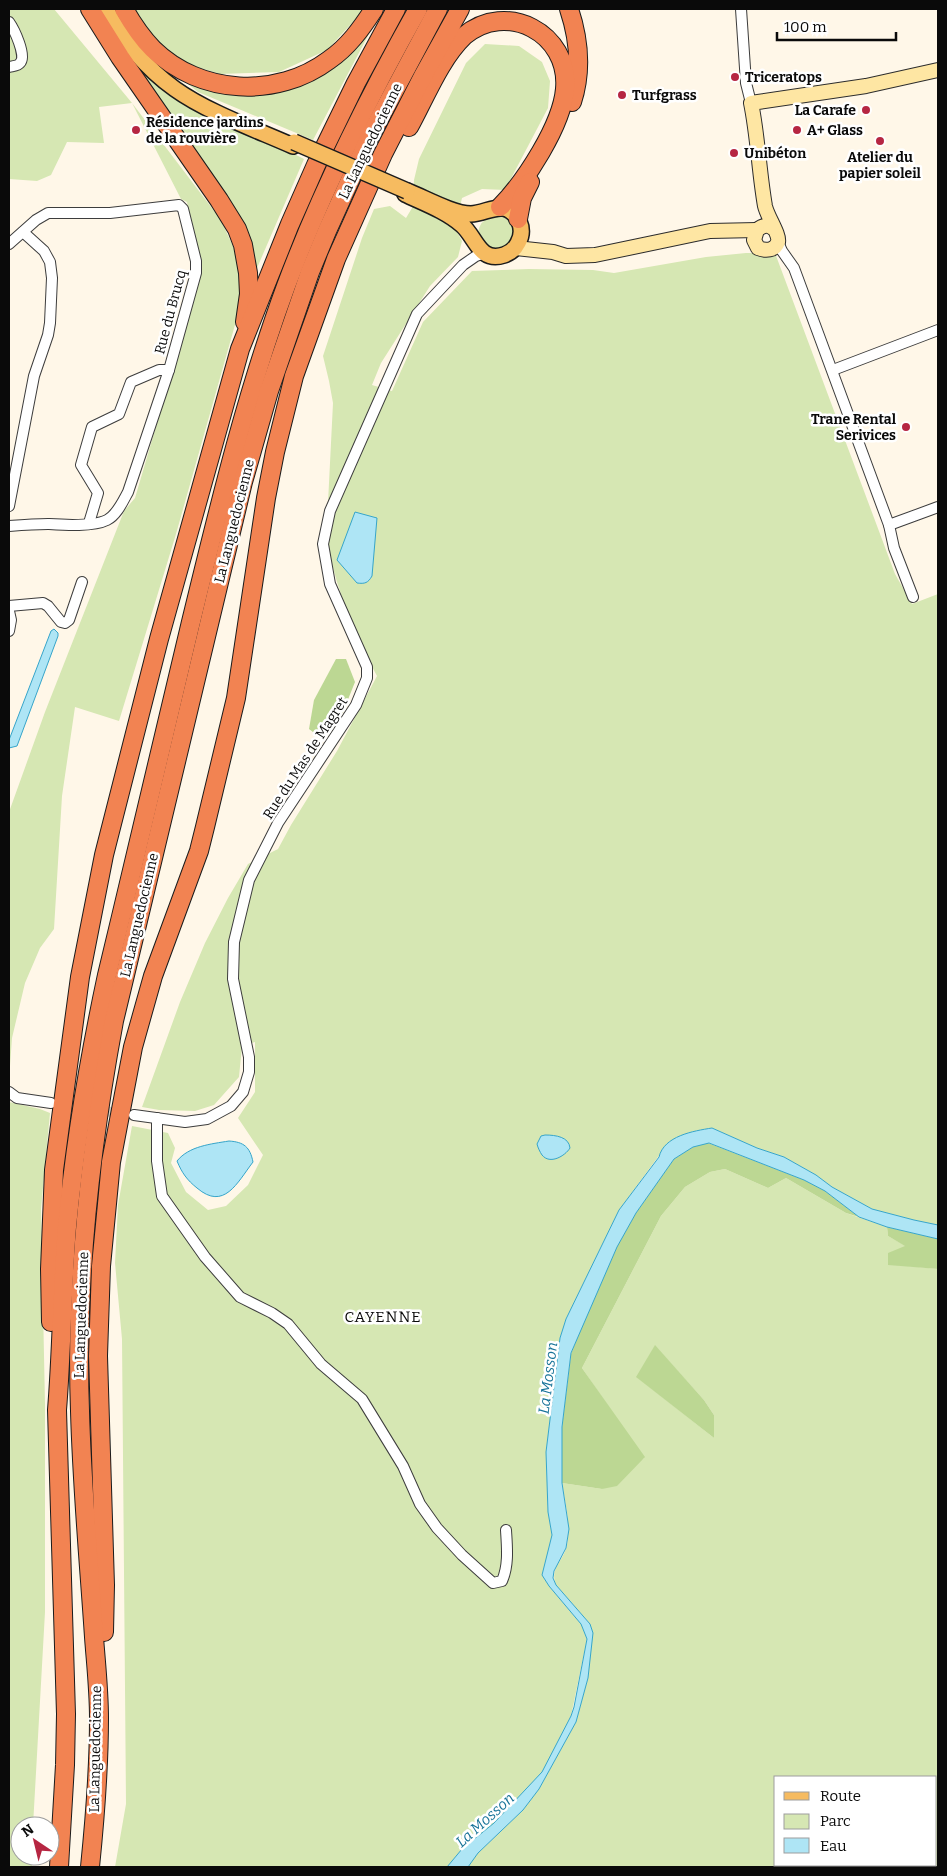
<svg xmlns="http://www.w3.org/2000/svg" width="947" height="1876" font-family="Bitter,serif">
<rect width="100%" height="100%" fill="#fff7e8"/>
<g fill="#d6e7b3" fill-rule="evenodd">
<path d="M9,9H54L132,103L221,220L236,253L240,276V307L176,534L119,721L75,707L62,796L54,929L40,948L25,983L12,1038L9,1080V812L45,712L124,511L135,498L192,304L200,268L187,202L181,199L132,103L99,107L104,143L67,142L51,175L37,181L9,179Z"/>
<path d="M133,9H250L270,10L271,9H365L327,50L279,72L220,74L174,60L139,23Z"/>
<path d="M371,30L313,140L198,92L173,72L267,94Z"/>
<path d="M116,34L164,87L304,159L254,275Z"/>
<path d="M485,44L519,46L542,62L550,81L548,108L505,190L482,189L462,198L455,228L462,241L458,257L430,286L381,363L372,385L392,391L423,322L472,271L529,269L593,270L614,273L706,257L746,253H775L895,574L912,604L938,594V1225L914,1220L872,1209L832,1187L816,1175L784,1157L757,1148L712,1128L687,1134L669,1142L619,1210L566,1319L560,1338L546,1452L548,1512L552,1535L542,1575L549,1586L581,1624L587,1639L571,1716L543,1772L494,1824L462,1849L447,1867H115L126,1804L122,1339L115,1263L118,1205L132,1126L168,1133L175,1148L171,1163L186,1192L208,1210L226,1206L248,1185L263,1155L238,1118L255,1092V1042L242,1046L239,1077L214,1105L195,1111L159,1110L142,1107L180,1002L205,943L228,898L248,864L278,849L291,825L337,751L377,676L353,631L337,582L326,543L333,403L329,381L323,356L362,238L374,209L390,206L406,218L412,208L414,180L419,159L466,63Z"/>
<path d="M500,215C520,221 516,236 505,249H488L478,236C478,221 487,217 500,215Z"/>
<path d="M9,1102L40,1109L50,1113L41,1209L45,1404V1612L33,1826H20V1856H32V1867H9Z"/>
<path d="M725,1169L768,1188L786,1178L846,1213L887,1227L888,1236L906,1246L888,1264L938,1269V1867H468L478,1853L523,1810L539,1789L576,1722L588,1678L590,1624L556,1585C549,1567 564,1561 567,1545C571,1524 565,1503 562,1483L602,1489L644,1458L582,1368L661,1216L685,1187L710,1172ZM655,1346L704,1400L714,1415V1438L637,1377ZM776,1777H936V1865H776Z"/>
</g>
<g fill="#bcd793">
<path d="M336,659H346L355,682L343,712L322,739L309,729L314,700Z"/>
<path d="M708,1143L804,1180L825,1191L859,1217L846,1213L786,1178L768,1188L725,1169L710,1172L685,1187L661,1216L582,1368L645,1457L617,1486L602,1489L562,1483V1427L571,1354L581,1328L617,1246L636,1213L674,1159L693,1147Z"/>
<path d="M887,1227L938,1239V1269L888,1265V1253L905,1246L888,1236Z"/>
<path d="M655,1345L704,1400L714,1415V1438L636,1377Z"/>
</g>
<g fill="#aee5f5" stroke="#36a5ca">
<path d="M355,512L377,518L372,576C368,583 365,584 357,583L337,560Z"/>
<path d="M54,629L58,633V636L17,746L9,748V740L51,631Z"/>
<path d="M712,1128L757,1148L784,1157L816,1175L832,1187L872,1209L914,1220L938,1225V1239L887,1227L859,1217L825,1191L804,1180L709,1143L693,1147L674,1159L636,1213L617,1247L571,1353L562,1427V1483L569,1529L566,1548L554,1571L553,1578L556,1585L590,1624L593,1633L588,1678L576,1722L539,1789L523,1810L478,1853L468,1867H447L462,1849L494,1823L542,1772L571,1716L574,1707L587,1639L581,1624L549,1586L542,1575L552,1535L548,1512L546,1452L560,1338L566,1319L619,1210L659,1157C664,1136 693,1131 712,1128Z"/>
<path d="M545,1135C556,1135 569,1137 570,1148C565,1156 550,1165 542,1155C540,1152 538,1148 537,1144L541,1136Z"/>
<path d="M229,1141C244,1142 250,1147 253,1162C237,1183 224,1211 197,1188C187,1180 182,1173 177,1161C189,1146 211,1144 229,1141Z"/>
</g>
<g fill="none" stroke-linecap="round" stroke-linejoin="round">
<path stroke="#dad3c7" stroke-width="10" stroke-dasharray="10 5" stroke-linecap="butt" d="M58,1104L125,1114"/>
<g stroke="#3d3d3d" stroke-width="12">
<g id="street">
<path d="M741,9L746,83L751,103"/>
<path d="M9,22C14,29 27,56 20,63C18,66 13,66 9,67"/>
<path d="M778,242L782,251L794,268L889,525L894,548L913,597"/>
<path d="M9,244L36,220L48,213H110L179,205L183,209L196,261V273L169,370L128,492C123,501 117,515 107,520C93,527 64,525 48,524C35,524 22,525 9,526"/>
<path d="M833,370L938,330"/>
<path d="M9,506L34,376L48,335L50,323L52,278L50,262L44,251L23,232"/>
<path d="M89,523L98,493L81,465L92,427L119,414L131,382L159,370H169"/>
<path d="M889,525L938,507"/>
<path d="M9,606L43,603L48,606L61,622L65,623L69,620L82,582"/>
<path d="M9,611L11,620L9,631"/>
<path d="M9,1092L17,1098L51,1103"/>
<path d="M134,1115L185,1122L207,1119L231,1106L243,1092L249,1072V1057L233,979L234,942L249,880L278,823L356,705L367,678V667L330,584L323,544L330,511L417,314L463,265L476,256L485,253"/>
<path d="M157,1118V1161L162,1196L205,1257L240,1297L272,1313L288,1324L321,1364L362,1399L403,1466L420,1504L437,1528L462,1555L493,1583L502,1581C509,1565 507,1547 506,1530"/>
</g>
</g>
<g stroke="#2c2c2c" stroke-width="16">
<g id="secondary">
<path d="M774,229C768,224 763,225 757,230L754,240L758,248C765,251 775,251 778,242C780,235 767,216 765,206C759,172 758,137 751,103L866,86L938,70"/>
<path d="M516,248L553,252L566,256L595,255L710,231L757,230"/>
</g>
</g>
<g stroke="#1b1b1b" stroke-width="18">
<g id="primary">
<path d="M106,9C122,40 147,69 175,89C207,112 257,130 293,146"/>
<path d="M405,194C424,203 446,211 462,225C476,237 479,263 504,255C510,253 515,249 518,243C522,236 522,228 519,221C506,197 489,213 471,214C453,214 425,198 407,191"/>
</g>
</g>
<g stroke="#1b1b1b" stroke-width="20">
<g id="highway">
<path d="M90,9L120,57L219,200L237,229L243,245L248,273L249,294L245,322"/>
<path d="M124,9C132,23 141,37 153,49C200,95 277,99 329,60C348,47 361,29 374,9"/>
<path d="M569,9C579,39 582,71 572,102"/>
<path d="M409,127C425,98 440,59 464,36C506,0 570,33 565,89C562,125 525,182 500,207"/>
<path d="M518,219L522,198L530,182"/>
<path d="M51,1322L50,1269L54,1170L80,977L104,855L159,639L240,349L290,224L316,165L356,83L396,9"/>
<path d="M104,1632L105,1585L98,1356L101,1266L111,1162L133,1047L153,976L199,851L205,827L236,698L266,498L275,452L294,376L336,259L383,154L423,76L460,9"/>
<path d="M59,1867L65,1765L66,1714L57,1410C62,1349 62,1288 67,1227C75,1142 89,1059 107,975C135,859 162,743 190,626C218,511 245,397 286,286C322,190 368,98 418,9"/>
<path d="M90,1867C95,1818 99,1768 99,1718C99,1691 96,1664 94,1637C89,1562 82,1487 80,1411C75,1280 90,1150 114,1021L243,482L269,391L310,272L327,231L370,136L438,9"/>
</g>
</g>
<use href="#street" stroke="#fff" stroke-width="10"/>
<use href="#secondary" stroke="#fee6a3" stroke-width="14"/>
<use href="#primary" stroke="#f6bb60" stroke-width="15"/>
<use href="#highway" stroke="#f28352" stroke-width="18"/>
<g stroke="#1b1b1b" stroke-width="18" stroke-linecap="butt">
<path id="primary-bridge" d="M294,142L407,191"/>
</g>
<use href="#primary-bridge" stroke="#f6bb60" stroke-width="15"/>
</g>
<g fill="#b62642" stroke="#fff" stroke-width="2">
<circle cx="735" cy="77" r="5"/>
<circle cx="622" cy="95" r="5"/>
<circle cx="866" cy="110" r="5"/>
<circle cx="136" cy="130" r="5"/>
<circle cx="797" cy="130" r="5"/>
<circle cx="880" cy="141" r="5"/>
<circle cx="734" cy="153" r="5"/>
<circle cx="906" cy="427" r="5"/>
</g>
<g text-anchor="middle" stroke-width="5" stroke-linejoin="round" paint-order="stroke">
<g font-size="14" font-weight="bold" fill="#0a0a0a" stroke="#fff" text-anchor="start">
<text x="745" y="82">Triceratops</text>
<text x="632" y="100">Turfgrass</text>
<text x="856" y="115" text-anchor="end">La Carafe</text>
<text x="146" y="127">Résidence jardins<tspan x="146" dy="16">de la rouvière</tspan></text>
<text x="807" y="135">A+ Glass</text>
<text x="744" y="158">Unibéton</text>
<text x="880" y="162" text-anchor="middle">Atelier du<tspan x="880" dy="16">papier soleil</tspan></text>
<text x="896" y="424" text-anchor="end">Trane Rental<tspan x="896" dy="16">Serivices</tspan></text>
</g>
<g font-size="14" fill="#0a0a0a" stroke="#fff">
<text transform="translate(370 141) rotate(-64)" y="5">La Languedocienne</text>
<text transform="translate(170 312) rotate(-75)" y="5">Rue du Brucq</text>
<text transform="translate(234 521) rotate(-76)" y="5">La Languedocienne</text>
<text transform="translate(305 758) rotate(-57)" y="5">Rue du Mas de Magret</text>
<text transform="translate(139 915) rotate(-77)" y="5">La Languedocienne</text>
<text transform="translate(81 1315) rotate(-88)" y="5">La Languedocienne</text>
<text transform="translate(95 1749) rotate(-89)" y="5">La Languedocienne</text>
</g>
<g font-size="15" letter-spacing="1" fill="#0a0a0a" stroke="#fff">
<text x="383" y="1322">CAYENNE</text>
</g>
<g font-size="15" font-style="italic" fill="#177398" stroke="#fff">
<text transform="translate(548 1378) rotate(-83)" y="5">La Mosson</text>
<text transform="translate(485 1820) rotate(-42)" y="5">La Mosson</text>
</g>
</g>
<rect width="947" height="1876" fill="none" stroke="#0a0a0a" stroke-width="20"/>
<rect x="774" y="1776" width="162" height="90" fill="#ffffff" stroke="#9d9d9d"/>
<rect x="784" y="1792" width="25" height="8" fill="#f6bb60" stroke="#9d9d9d"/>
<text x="820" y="1801" font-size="15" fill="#0a0a0a">Route</text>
<rect x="784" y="1814" width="25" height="15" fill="#d6e7b3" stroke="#9d9d9d"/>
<text x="820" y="1826" font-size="15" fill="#0a0a0a">Parc</text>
<rect x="784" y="1838" width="25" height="15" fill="#aee5f5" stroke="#9d9d9d"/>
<text x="820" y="1851" font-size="15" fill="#0a0a0a">Eau</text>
<g transform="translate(35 1841) rotate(325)"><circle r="24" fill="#ffffff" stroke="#9d9d9d"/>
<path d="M0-4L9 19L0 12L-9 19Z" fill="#b62642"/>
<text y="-8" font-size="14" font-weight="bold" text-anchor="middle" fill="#0a0a0a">N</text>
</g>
<path d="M777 32v8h119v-8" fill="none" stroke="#0a0a0a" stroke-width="2.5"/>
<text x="784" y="32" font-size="15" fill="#0a0a0a" stroke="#ffffff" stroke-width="4" paint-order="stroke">100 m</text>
</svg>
